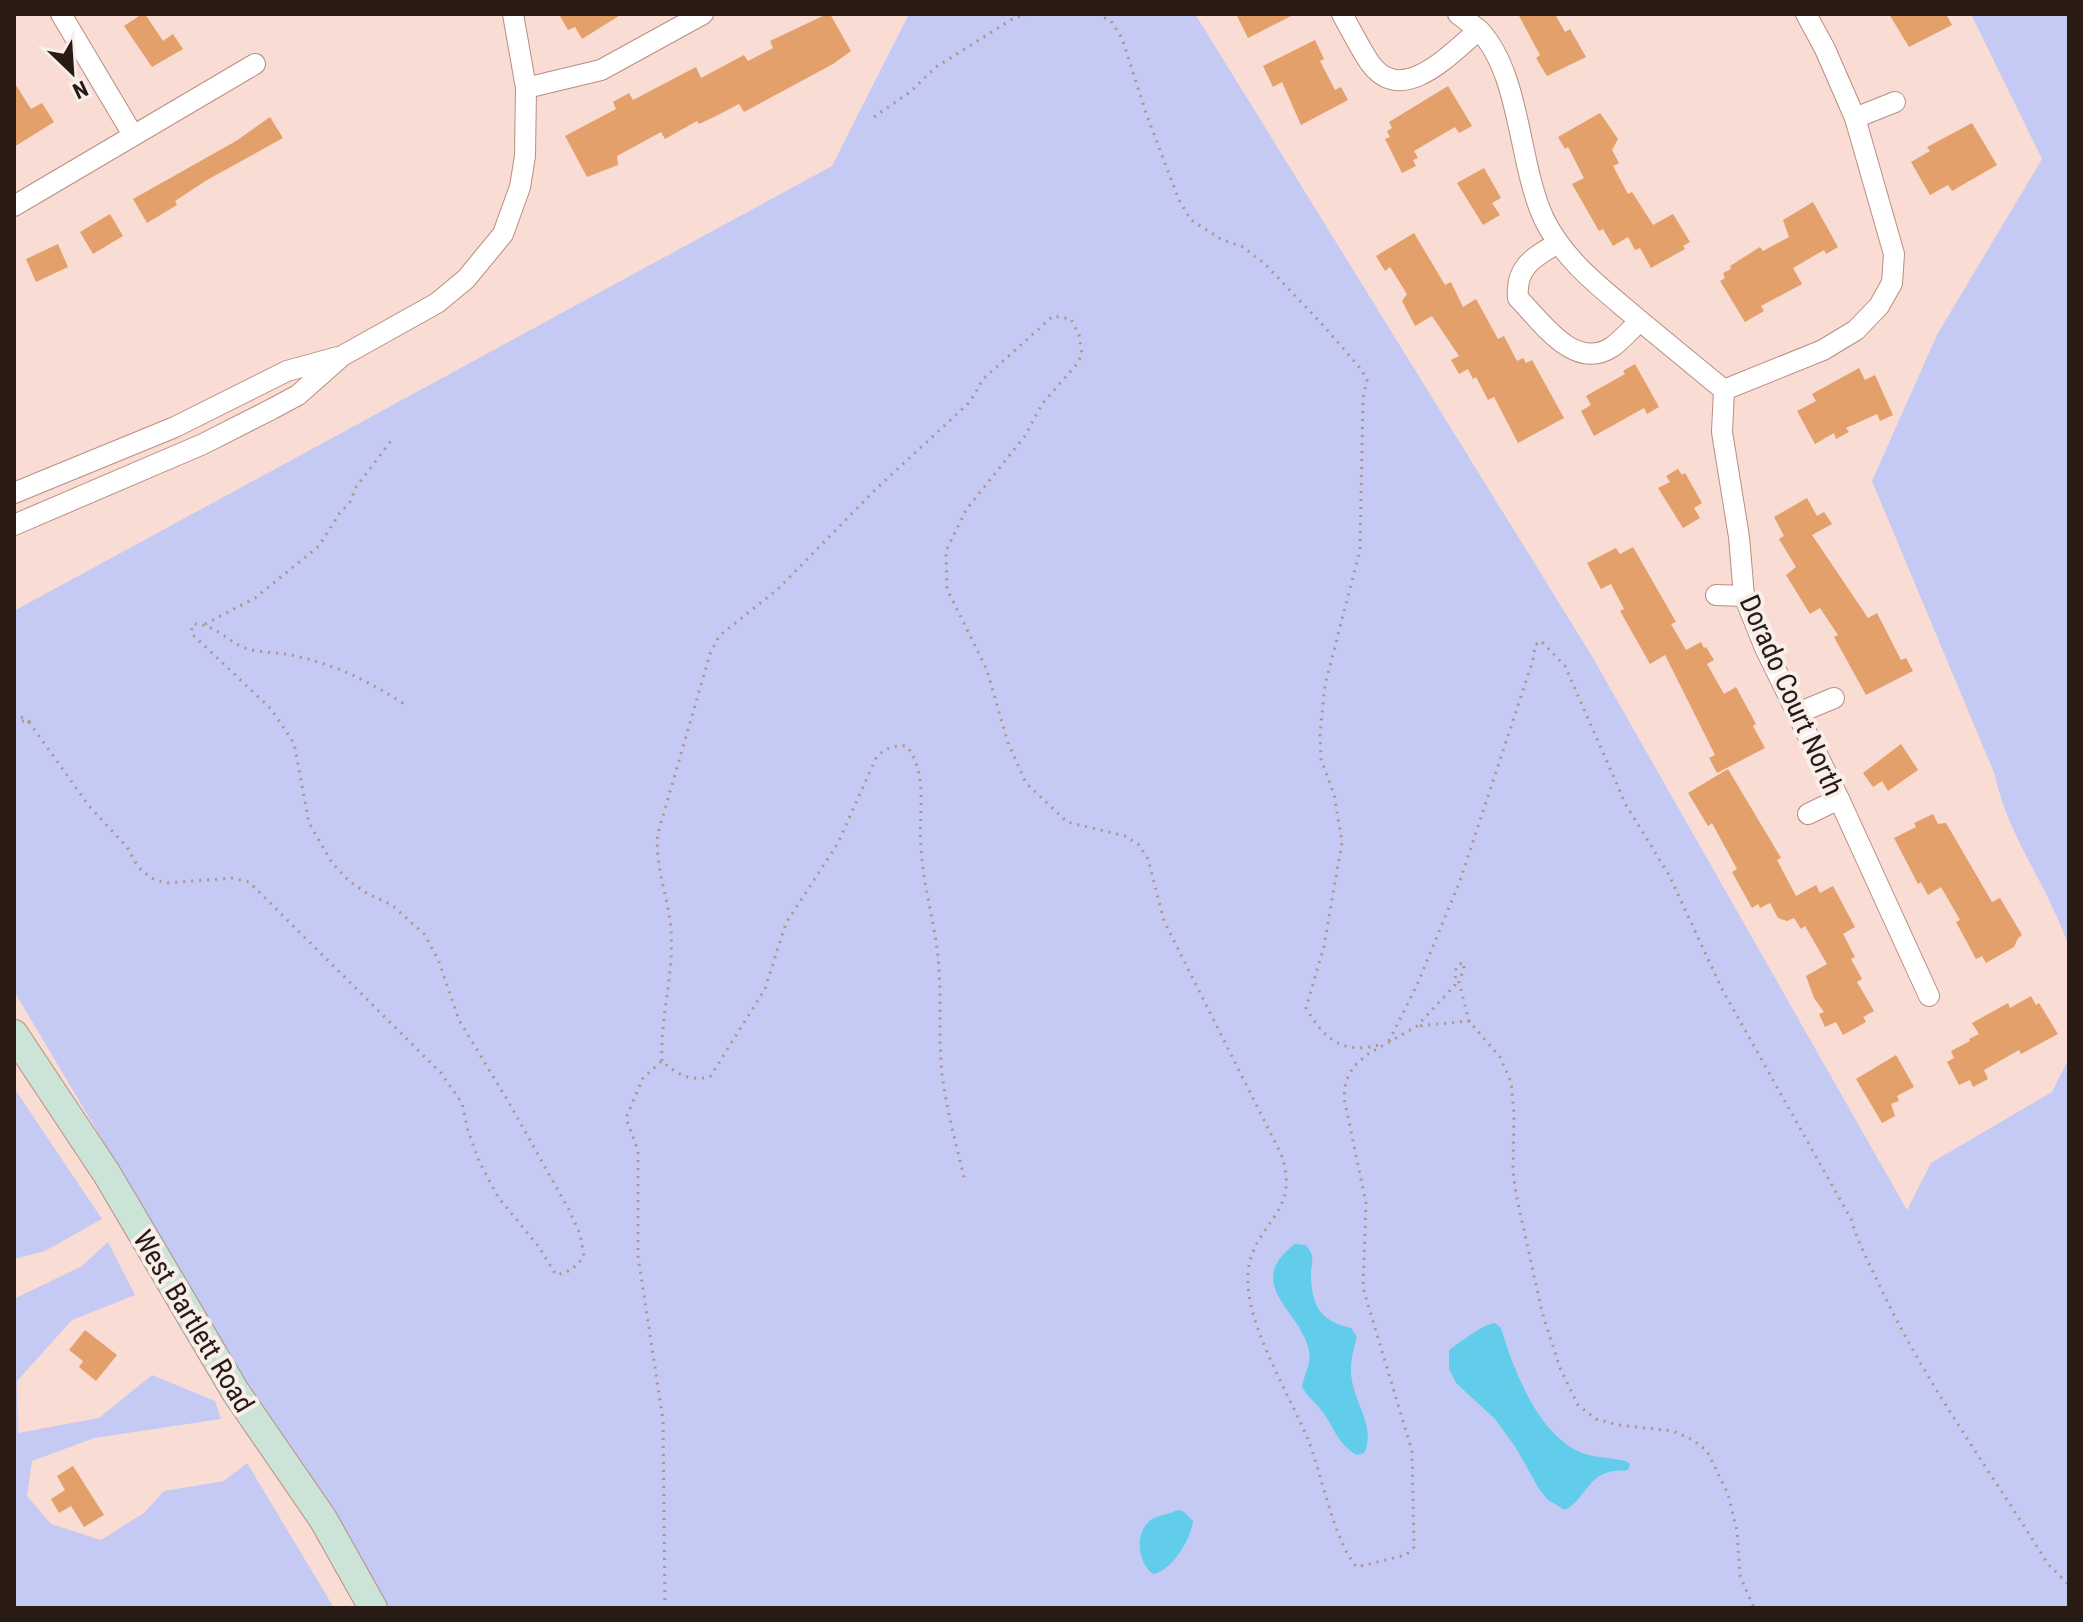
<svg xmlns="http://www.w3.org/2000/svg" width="2083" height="1622" font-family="'Roboto Condensed',sans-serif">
<rect width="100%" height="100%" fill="#f9dcd3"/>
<g fill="#c4caf3">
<path d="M909,14H1195L1593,658L1907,1210L1931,1163L2052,1092L2069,1058V1608H380L14,991V611L832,166Z"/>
<path d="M1971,14H2069V948C2050,888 2007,836 1995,775L1872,481L1937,335L2042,159Z"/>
<path d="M14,1088L102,1219L45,1251L14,1259Z"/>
<path d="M108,1242L135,1295L72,1320L17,1381L18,1433L99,1418L152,1375L215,1401L221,1419L94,1438L32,1461L27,1496L51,1524L101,1540L144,1513L164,1491L224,1481L247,1463L334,1608H14V1299L82,1266Z"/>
</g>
<g fill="#62cdeb">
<path d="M1295,1244L1306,1245C1315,1256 1312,1261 1311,1273C1311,1305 1320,1321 1351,1328L1357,1337C1353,1351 1349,1366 1352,1381C1356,1405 1376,1429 1364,1453L1357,1455C1337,1444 1335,1428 1322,1411C1315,1402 1308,1397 1302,1387C1304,1374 1312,1363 1309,1351C1303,1312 1241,1285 1295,1244Z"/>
<path d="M1495,1323L1501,1328C1514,1371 1540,1441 1588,1455C1600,1458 1613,1458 1626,1461L1630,1464L1628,1470C1622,1471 1615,1470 1609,1472C1588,1477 1583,1501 1565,1510L1548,1500L1539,1489L1516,1448L1495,1419L1456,1383L1449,1369V1350C1461,1342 1481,1325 1495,1323Z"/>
<path d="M1178,1510L1183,1511L1193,1521C1191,1539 1172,1571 1153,1574C1137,1562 1134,1532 1152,1519C1159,1515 1170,1514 1178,1510Z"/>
</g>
<g fill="#e3a06a">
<path d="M142,14H145L163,41L173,34L183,49L152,67L124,26Z"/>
<path d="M559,14H622L582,39L575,27L568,30Z"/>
<path d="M827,14H830L851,51L833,64L744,112L739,104L716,116L699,124L697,121L665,139L661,132L617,156L618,165L587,177L565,136L616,109L613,102L629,93L633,100L696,67L701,78L744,55L748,61L773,48L770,41Z"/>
<path d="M1236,14H1295L1248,38Z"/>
<path d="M1518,14H1555L1565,32L1570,29L1586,57L1547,76L1536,58L1540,55Z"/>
<path d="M1889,14H1946L1952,25L1909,47Z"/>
<path d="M1315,40L1324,59L1320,61L1335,90L1341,87L1348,100L1301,125L1282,82L1273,87L1263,66Z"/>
<path d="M14,82L31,109L42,103L54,122L14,147Z"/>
<path d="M1448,86L1472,126L1459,133L1455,127L1414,151L1418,158L1413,160L1416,166L1402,173L1385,139L1390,137L1387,131L1392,128L1389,122Z"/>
<path d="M1600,113L1618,139L1612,150L1619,163L1613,166L1628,194L1632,192L1653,225L1673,214L1690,242L1683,246L1685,249L1651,268L1640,248L1635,250L1628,237L1613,246L1603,229L1599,231L1572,184L1584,178L1568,147L1565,149L1558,137Z"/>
<path d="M270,117L283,138L207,180L175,201L177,205L147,223L133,199L236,141Z"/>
<path d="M1972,123L1997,165L1952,191L1948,185L1930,195L1911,162L1930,151L1927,147Z"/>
<path d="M1484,168L1501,198L1492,203L1500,215L1483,225L1457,183Z"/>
<path d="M1813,202L1838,247L1826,254L1824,250L1793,268L1802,284L1761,306L1764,311L1745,322L1720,281L1725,278L1723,273L1731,269L1730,266L1760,247L1763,251L1789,237L1783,220Z"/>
<path d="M110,214L123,236L93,254L80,232Z"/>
<path d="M1414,233L1445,285L1451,282L1463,307L1476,299L1498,339L1504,336L1517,361L1523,358L1526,363L1532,360L1564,418L1518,443L1494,397L1488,400L1476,377L1473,379L1468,369L1459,374L1451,360L1459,356L1432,316L1415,326L1402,301L1407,294L1390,267L1385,271L1376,256Z"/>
<path d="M58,244L68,267L36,282L26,259Z"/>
<path d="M1635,364L1659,407L1647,414L1644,408L1594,436L1581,411L1591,405L1586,396L1625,374L1623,371Z"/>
<path d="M1859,368L1865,380L1875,375L1893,415L1880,421L1877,414L1846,428L1849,432L1836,439L1834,433L1815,444L1797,411L1816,401L1812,394Z"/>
<path d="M1678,469L1682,475L1685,473L1702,503L1694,508L1700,518L1683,528L1658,488L1670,482L1666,476Z"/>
<path d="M1807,498L1817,516L1824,512L1832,524L1812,535L1868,618L1877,613L1901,660L1906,658L1913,671L1866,695L1834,637L1838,635L1820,608L1810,614L1786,575L1796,567L1779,539L1784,536L1774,517Z"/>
<path d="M1633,547L1676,622L1671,624L1686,650L1701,642L1704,648L1706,647L1714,660L1707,664L1724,694L1736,687L1756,724L1753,726L1765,748L1717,773L1709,758L1715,755L1665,655L1650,664L1620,611L1624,609L1611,584L1601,589L1587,563L1616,548L1620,554Z"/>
<path d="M1901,744L1918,770L1888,791L1882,781L1873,787L1863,773Z"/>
<path d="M1728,769L1781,858L1777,860L1796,896L1816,885L1820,893L1833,886L1855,927L1843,934L1855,957L1851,959L1862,979L1857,982L1874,1011L1863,1017L1866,1022L1843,1035L1836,1022L1825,1027L1819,1014L1824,1012L1814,998L1806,976L1827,964L1805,926L1801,929L1794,918L1787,921L1778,918L1770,903L1760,908L1758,904L1752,908L1732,872L1737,869L1712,823L1708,826L1688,793Z"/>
<path d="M1933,814L1938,824L1946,823L1992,902L2000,898L2022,935L2018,938L2014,947L1986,963L1982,956L1976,959L1956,922L1960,920L1941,887L1928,895L1921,882L1918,884L1894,838L1916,827L1914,823Z"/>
<path d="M2031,996L2036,1005L2039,1003L2058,1034L2021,1054L2019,1050L1984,1070L1988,1079L1973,1087L1970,1080L1959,1085L1947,1062L1954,1058L1951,1051L1970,1041L1969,1039L1979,1034L1972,1023L2008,1003L2010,1008Z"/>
<path d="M1896,1055L1914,1087L1897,1096L1899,1101L1891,1104L1895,1116L1882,1123L1856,1079Z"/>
<path d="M85,1330L117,1355L96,1381L79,1367L83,1361L69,1350Z"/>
<path d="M73,1466L104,1515L84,1527L71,1506L59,1513L51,1499L65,1490L57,1476Z"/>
</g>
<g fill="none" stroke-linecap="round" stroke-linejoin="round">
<g stroke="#b98e80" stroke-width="22">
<g id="street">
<path d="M61,14L133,135"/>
<path d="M1342,14C1351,30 1360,48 1370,63C1402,108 1451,53 1479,30L1458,14"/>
<path d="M1479,30C1521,74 1518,163 1544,219C1565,262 1604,290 1639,320C1668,344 1696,367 1724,390L1722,432L1739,537L1744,596L1765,648L1839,799L1929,996"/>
<path d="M526,88L601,70L703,14"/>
<path d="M1855,118L1895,102"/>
<path d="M14,206L255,64"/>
<path d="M1558,243C1534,257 1515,267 1518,298C1541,321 1574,372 1612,347C1622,340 1631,329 1640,321"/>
<path d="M1724,390L1823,350L1856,330L1879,306L1892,283L1894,254L1855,118L1825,49L1806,14"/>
<path d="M14,493L175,427L287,371L338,357"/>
<path d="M14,525L203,444L272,409L298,395L342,356L437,303L466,279L503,234L520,187L525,156L526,88L513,14"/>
<path d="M1716,595L1744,596"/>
<path d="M1798,713L1834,698"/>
<path d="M1808,814L1839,799"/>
</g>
</g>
<g stroke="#b98e80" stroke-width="30">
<path id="secondary" d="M14,1034L107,1174L235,1391L323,1519L373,1608"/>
</g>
<g stroke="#ad958d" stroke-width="3" stroke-dasharray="2 6" stroke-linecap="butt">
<path d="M1097,14L1111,21L1122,38L1146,113L1179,200L1191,220L1221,239L1243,247L1265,264L1320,322L1361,369L1367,380L1363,398L1360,550L1325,685L1320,734L1321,759L1334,794L1342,842L1324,946L1306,1008C1325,1041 1344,1055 1383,1044"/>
<path d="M874,117L910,92L936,67L1014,18L1028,14"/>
<path d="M205,624L255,598L319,546L339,514L350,502L356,487L394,437"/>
<path d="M14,713L30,722"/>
<path d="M14,721H26"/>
<path d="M29,722L89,806L127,847L138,867L151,878L166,883L232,878L249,882L441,1073L462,1103L468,1131L479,1161L498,1197L539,1247L556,1275C570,1272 576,1267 584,1256L580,1234L568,1208L508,1101L459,1020L438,959L424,934L392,905L368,894L349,881L332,863L309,823L294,743L271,709L191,633L193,624C215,623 228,643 248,649C262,653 278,652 291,655C334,664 369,681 404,704"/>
<path d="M1468,1020L1500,1057L1511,1082L1514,1113L1513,1171L1516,1194L1542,1312L1560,1368L1578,1405L1596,1419L1618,1425L1673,1431L1693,1440L1707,1451L1728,1494L1737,1531L1740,1576L1754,1608"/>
<path d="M1389,1041L1417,985L1460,881L1533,660L1535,645L1541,641L1565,666L1626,805L1669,875L1722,989L1851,1219C1859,1246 1873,1271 1885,1297C1931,1391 1993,1475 2048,1564L2069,1585"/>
<path d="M662,1061C660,1018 674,975 671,931C669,897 654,867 658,833L710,654L719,636L778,589L877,488L970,402L983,379L1053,316L1071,319L1079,335L1082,354L1077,364L1042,404L1025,436L966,510L946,551L947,589L987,670L1008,743L1026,783L1067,822L1125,836L1139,845L1148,859L1164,921L1281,1154C1302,1215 1254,1220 1248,1272C1247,1287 1250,1305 1255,1320C1268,1361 1290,1398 1307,1437C1322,1473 1334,1543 1357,1567L1406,1555L1414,1547L1412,1451L1363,1288L1366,1203L1344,1098L1346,1081L1353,1067L1368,1054L1417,1026L1455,985L1456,967L1463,962L1464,968L1459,982L1469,1021L1417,1026"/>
<path d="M665,1608L663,1420L638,1256V1151L626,1118L643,1078L662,1061C678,1075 689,1081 710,1077L765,989L786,923L838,843L876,758C885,748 893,745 907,746C929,777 918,812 921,847C923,884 934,920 938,957C942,996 938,1034 942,1073C946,1109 957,1146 965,1182"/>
</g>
<use href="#street" stroke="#fff" stroke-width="20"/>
<use href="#secondary" stroke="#cbe4d7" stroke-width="28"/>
</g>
<g text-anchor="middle" stroke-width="8" stroke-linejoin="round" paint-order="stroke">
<g font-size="28" fill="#2a1a14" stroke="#f8eeeb">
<text transform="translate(1792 695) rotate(66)" y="10">Dorado Court North</text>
<text transform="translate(194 1321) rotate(59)" y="10">West Bartlett Road</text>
</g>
</g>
<rect width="2083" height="1622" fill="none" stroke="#2a1a14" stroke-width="32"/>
<g transform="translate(72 72) rotate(155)" stroke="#f8eeeb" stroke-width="6" paint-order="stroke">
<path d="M0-6L14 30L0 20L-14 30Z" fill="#2a1a14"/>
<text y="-12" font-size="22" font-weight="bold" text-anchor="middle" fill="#2a1a14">N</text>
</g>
</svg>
